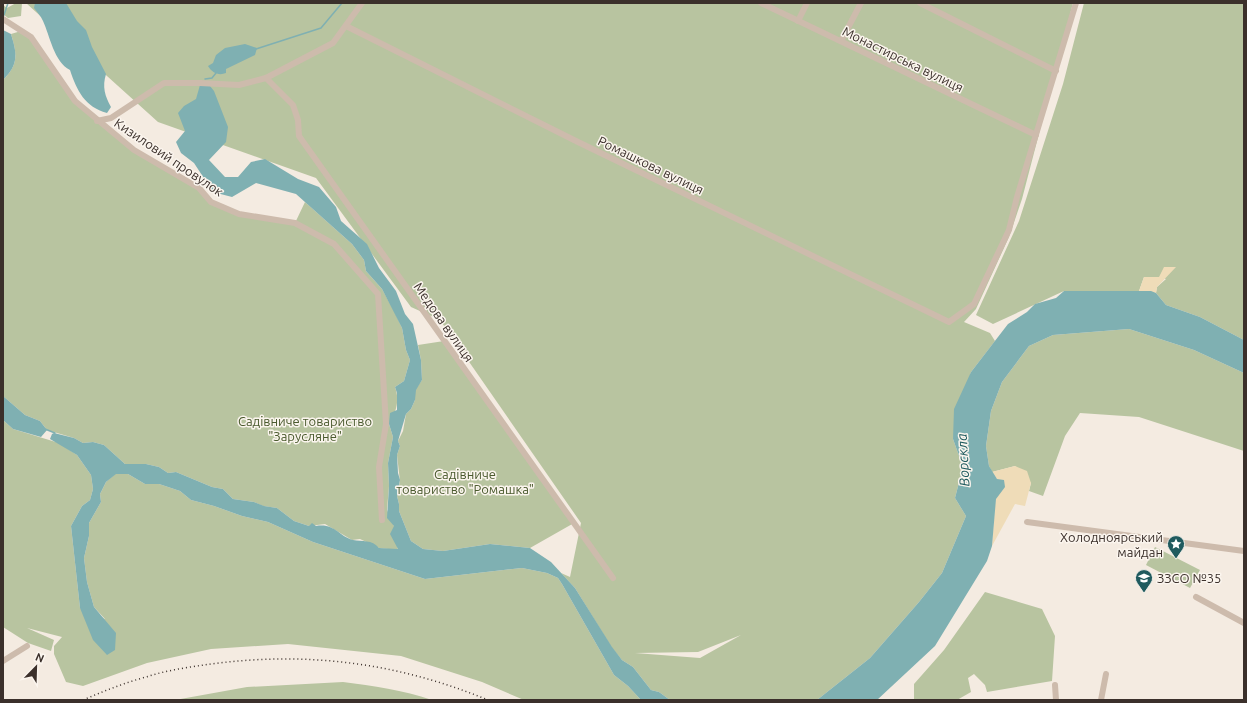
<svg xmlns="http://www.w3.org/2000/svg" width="1247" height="703" font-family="Ubuntu,sans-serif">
<rect width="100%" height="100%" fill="#f4ebe1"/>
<g fill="#b8c4a0" fill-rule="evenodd">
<path d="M16,3H22L21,16L8,18L3,14V5L7,8Z"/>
<path d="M26,3H1073L1022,199L1009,237L976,309L964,322L990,333L995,341L971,372L953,439L963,467L955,498L966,516L942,573L919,602L870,658L817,700H670L659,692L651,690L633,667L622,660L612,648L575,588L561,573L570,577L581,523L440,320L411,307L316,178L158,122ZM741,635L700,658L635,653L698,652Z"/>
<path d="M1084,3H1244V340L1200,317L1166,305L1156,293L1157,287L1166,279L1159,277H1144L1139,291H1064L993,324L976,315L1019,221L1063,84Z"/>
<path d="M21,31L31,37L75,101L134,150L199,188L211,202L239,214L295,223L305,202L352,244L364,260L366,271L382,289L394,311L402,328L406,350L410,360L404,381L395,387C400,401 396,412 389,424L393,437L388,463L389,486L387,510L394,526L398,550L379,548L360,539L352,540L325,524L309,526L294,521L277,508L263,506L254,502L233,499L223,489L212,487L176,472L168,473L159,467L146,464H125L104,445L93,442L83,443L74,438L47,430L40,421L25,415L3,396V80C19,64 17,54 11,34Z"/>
<path d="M1129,329L1194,350L1244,373V451L1139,417L1080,413L1065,436L1043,496L1029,491L1031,483L1015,466L992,472L989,466L986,446L991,411L1002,382L1029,346L1053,335Z"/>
<path d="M444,341L574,523L530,548L490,544L443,551L423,549L411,541L399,511V504L397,496L400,481L397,455L400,446L398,441L403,431L406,414L411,409L415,400V390L422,380L421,360L418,345Z"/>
<path d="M3,420L13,429L59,443L77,455L91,475L93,489L90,500L82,506L71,526L80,608L105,619L94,607L87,582L84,558L89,536V523L101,502L100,494L106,482L115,474H128L145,484H159L180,491L191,500L214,506L242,516L268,522L313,542L425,579L522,568L547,573L558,578L562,584L614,675L628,686L641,700H524L482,682L401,656L288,644L211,649L147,663L83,686L66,682L54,654V646L62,637L27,628L54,640L51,651L28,643L3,627Z"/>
<path d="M1155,547L1200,570L1190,588L1146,565Z"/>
<path d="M985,592L1042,609L1055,636L1052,681L987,692L985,685L974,674L968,678L971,692L957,700H914V684L944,650Z"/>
<path d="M343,682C373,686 403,690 432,700H175L247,687Z"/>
</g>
<g fill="#efdcb8">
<path d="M1164,267H1176L1157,287L1156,293L1139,291L1144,277H1159Z"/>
<path d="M1015,466L1027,471L1031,483L1025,506L1015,504L992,546L997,479L992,472Z"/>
</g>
<g fill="#7fb0b2">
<path d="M35,3H66L77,21L86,30L92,47L106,74C102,87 105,96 111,107L107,113C85,107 77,91 70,70C54,62 50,36 43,21C41,16 37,12 34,8Z"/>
<path d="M3,30L11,34C17,54 19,64 3,80Z"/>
<path d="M245,44L257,48L255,55L226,69V73C219,76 212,73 208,66L213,63L216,55L225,48Z"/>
<path d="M200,85L210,86L214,91L228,127L226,142L209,160L225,177H238L251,162L265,159L298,179L319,187L336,207L341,221L367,244L379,268L396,291L405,314L413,324L421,360L422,380L416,390L415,400L411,409L406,414L398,441L400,446L397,455L398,473L400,480L397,496L399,504V511L411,541L423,549L443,551L490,544L530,548L551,562L575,588L612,647L622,660L633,667L651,690L659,692L670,700H641L628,686L614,675L562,584L558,578L547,573L522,568L425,579L313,542L268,522L242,516L214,506L191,500L180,491L159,484H145L128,474H116L106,482L100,494L101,502L89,523V536L84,558L87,582L94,607L116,633L115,650L107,655L93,640L80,608L71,526L82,506L90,500L93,489L91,475L77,455L50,439L52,434L54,433L74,438L83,443L93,442L104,445L125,464H146L159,467L168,473L176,472L212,487L223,489L233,499L254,502L264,506L277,508L294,521L309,526L312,523L316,526C335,523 338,536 353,540C362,542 372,539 379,548L398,549L390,534L394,526L387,518L389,486L388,463L393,437L389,424L390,413L397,410V393L395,387L404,381L410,360L406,350L402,328L382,289L366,271L364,260L352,244L296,194L256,183L232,197L213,192L194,163L181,153L176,142L185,131L178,113L184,106L196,99Z"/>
<path d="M1064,291H1151L1156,293L1166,305L1200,317L1244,340V373L1194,350L1129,329L1053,335L1029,346L1002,382L991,411L986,446L989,466L997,479L1004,480L1005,487L996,499L992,546L987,561L935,646L877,700H817L870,658L919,602L942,573L966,516L955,498L963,467L953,439L954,409L971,372L1008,324L1027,312L1035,304L1056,298Z"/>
<path d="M3,396L25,415L40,421L47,430L41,437L13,429L3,420Z"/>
</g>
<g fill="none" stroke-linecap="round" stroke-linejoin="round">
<g stroke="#7fb0b2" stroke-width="1.5">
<path d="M4,15L8,3"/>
<path d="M256,49L321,28L342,3"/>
<path d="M205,79L212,78L216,73"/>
<path d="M45,429L55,433"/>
</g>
<g stroke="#cdbbac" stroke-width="6">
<path d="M761,3L1036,135"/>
<path d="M920,3L1056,71"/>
<path d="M3,19L31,37L75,101L134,150L199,188L211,202L239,214L295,223L334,244L378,294L386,424L379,467L382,520"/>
<path d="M798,21L807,3"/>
<path d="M346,26L578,142L949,322L974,304L1009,230L1017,197L1076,3"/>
<path d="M841,41L861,3"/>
<path d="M266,78L293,105L298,120L299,136L613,578"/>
<path d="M97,121L111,118L164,83H200L239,85L266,78L333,43L362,3"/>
<path d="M1027,522L1244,551"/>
<path d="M1196,597L1244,623"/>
<path d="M3,661L27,646"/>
<path d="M1055,685L1056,700"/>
<path d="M1101,700L1106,674"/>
</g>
<path stroke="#3b302b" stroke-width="1.5" stroke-dasharray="1 3" stroke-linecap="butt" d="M83,700C104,691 124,683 146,677C167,670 190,667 211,664C308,651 398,663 488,700"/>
</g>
<defs>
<g id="sight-pin" transform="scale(0.9)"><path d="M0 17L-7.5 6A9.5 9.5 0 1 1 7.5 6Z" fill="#1f5a5e" stroke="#fbf5ee"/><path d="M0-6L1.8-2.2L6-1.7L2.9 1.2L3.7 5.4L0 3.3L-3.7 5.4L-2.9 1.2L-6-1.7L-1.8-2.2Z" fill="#fff"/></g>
<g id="school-pin" transform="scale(0.9)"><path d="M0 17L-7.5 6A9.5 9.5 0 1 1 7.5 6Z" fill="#1f5a5e" stroke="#fbf5ee"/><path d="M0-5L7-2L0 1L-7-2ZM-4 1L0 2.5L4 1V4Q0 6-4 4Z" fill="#fff"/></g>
</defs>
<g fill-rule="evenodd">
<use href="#sight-pin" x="1176" y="544"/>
<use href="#school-pin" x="1144" y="578"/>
</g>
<g text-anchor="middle" stroke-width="3" stroke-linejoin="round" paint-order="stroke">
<g font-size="13" fill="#3b302b" stroke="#fbf5ee">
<text transform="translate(903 59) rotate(26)" y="5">Монастирська вулиця</text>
<text transform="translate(169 157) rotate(34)" y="5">Кизиловий провулок</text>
<text transform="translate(651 165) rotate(26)" y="5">Ромашкова вулиця</text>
<text transform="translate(444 322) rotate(55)" y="5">Медова вулиця</text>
</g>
<g font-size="13" fill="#4a5a2e" stroke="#fbf5ee">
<text x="305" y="426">Садівниче товариство<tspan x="305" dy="15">"Зарусляне"</tspan></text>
<text x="465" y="479">Садівниче<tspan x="465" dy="15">товариство "Ромашка"</tspan></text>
</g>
<g font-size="13" fill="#3b302b" stroke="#fbf5ee" text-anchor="end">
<text x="1163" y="542">Холодноярський<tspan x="1163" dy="15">майдан</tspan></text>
<text x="1157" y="583" text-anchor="start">ЗЗСО №35</text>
</g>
<g font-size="14" font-style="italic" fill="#1f5a5e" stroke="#fbf5ee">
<text transform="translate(963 460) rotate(-93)" y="5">Ворскла</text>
</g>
</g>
<rect width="1247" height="703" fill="none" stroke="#3b302b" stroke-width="8"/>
<g transform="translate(36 667) rotate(23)" stroke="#fbf5ee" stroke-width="3" paint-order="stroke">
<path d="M0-3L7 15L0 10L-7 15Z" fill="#3b302b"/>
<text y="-6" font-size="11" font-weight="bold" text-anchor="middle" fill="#3b302b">N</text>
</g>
</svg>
